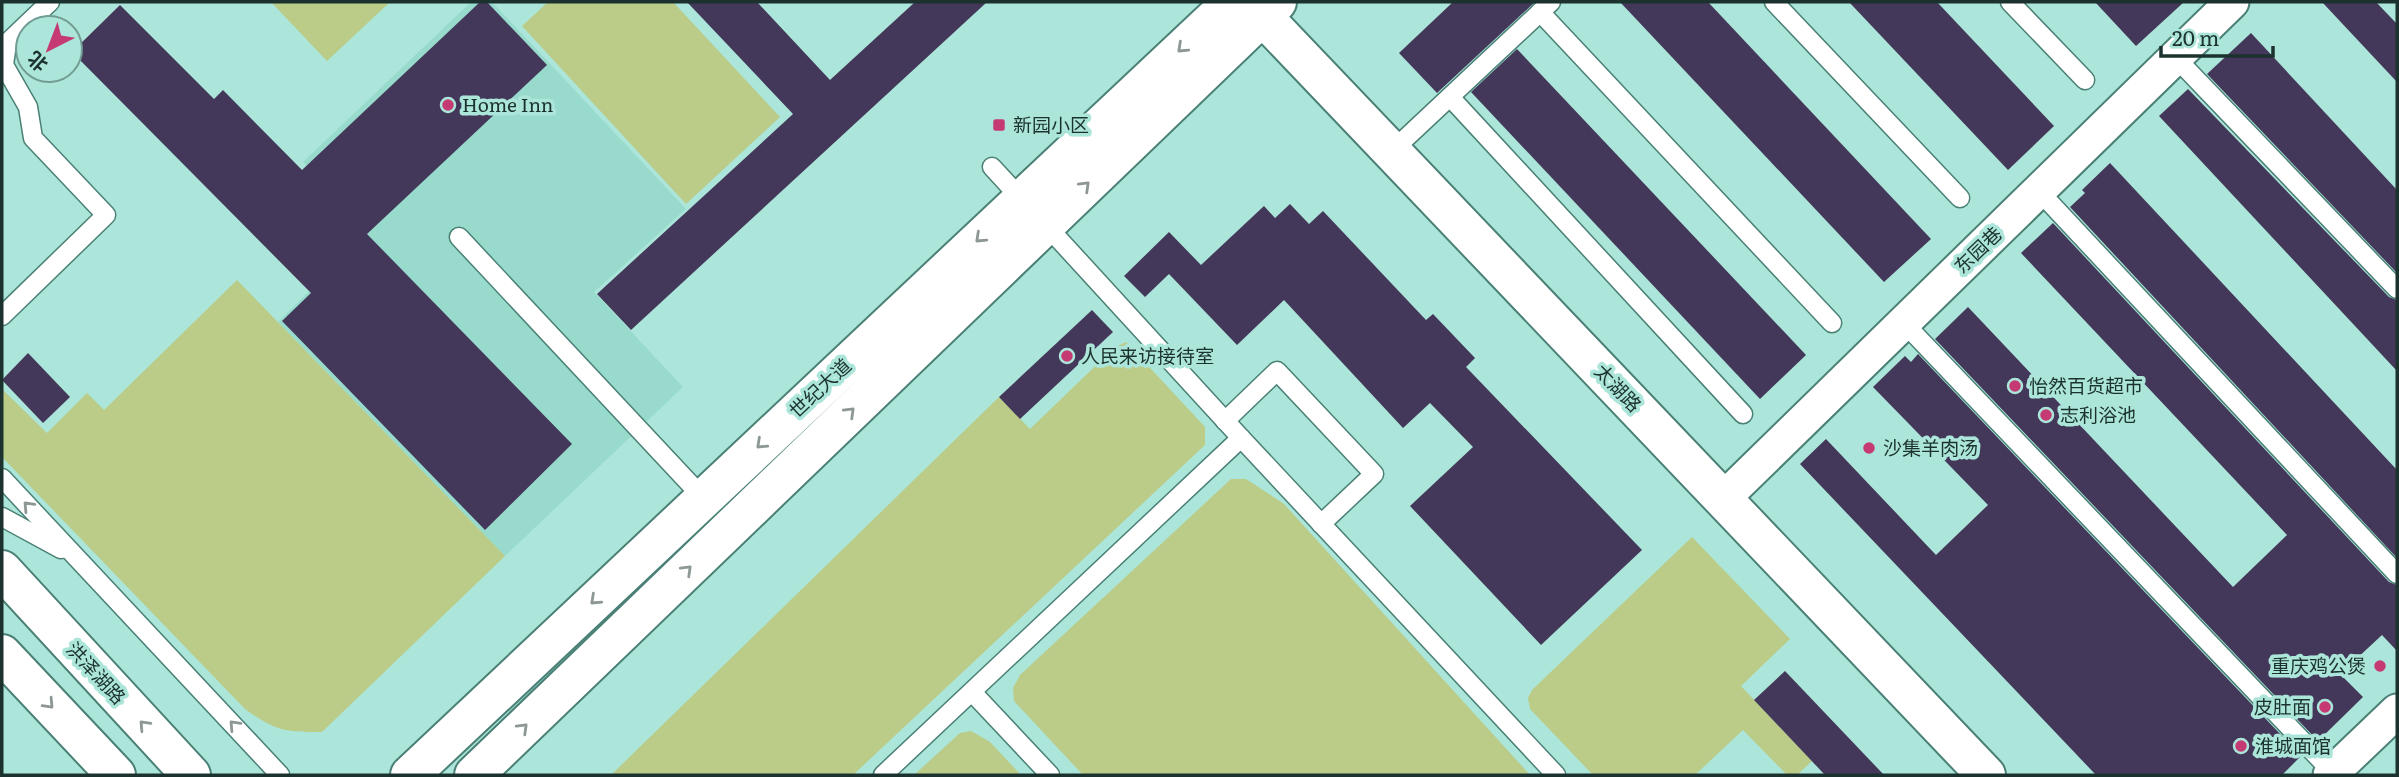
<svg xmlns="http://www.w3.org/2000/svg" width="2399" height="777" font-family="Literata,'Noto Sans SC',serif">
<rect width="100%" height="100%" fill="#ace5d9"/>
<path fill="#98dbcd" d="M471,2H492L686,209L594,292L683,387L505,556L278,322L370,231L303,162Z"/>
<g fill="#bacc88">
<path d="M271,2H390L327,61Z"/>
<path d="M548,2H673L780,117L686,204L522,26Z"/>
<path d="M237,280L505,556L322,732C284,732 276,731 245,709L2,457V389L47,433L87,393L104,410Z"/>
<path d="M1126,342L1205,427V445L853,775H611L999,397L1030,429L1114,348Z"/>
<path d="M1231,479H1246L1284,504L1530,775H1083L1014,701L1013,688L1020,675Z"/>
<path d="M1692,537L1790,639L1741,686L1812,761L1797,775H1787L1743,730L1695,775H1593L1530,709L1528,698L1532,690Z"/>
<path d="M971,731L990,742L1021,775H914L960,733Z"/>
</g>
<g fill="#44385a">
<path d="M480,2H487L547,65L367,234L572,444L485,530L282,321L311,293L72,52L120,5L214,99L223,90L302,170Z"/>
<path d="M687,2H757L830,80L915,2H987L631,330L597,294L793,114Z"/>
<path d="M1453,2H1535L1437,93L1399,53Z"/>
<path d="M1620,2H1708L1931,239L1884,282Z"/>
<path d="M1849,2H1937L2054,126L2008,170Z"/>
<path d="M2095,2H2184L2136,46Z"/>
<path d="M2322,2H2376L2397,24V82Z"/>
<path d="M2251,33L2397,190V273L2207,74Z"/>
<path d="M1517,49L1806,355L1760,399L1471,92Z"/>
<path d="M2188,89L2389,297L2397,300V371L2159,116Z"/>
<path d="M2110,163L2397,470V558L2070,207L2085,193L2082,190Z"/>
<path d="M1290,204L1309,224L1323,211L1426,320L1433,314L1475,358L1466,367L1642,550L1541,645L1410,506L1473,447L1430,403L1403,428L1284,300L1237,345L1169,274L1145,297L1124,276L1169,232L1201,265L1264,206L1275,218Z"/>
<path d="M2053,223L2389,582L2397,585V651L2382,635L2340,674L2363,697L2318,741L1935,339L1968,307L2233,587L2287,535L2021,253Z"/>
<path d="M1092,310L1113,332L1020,419L999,397Z"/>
<path d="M28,353L70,397L43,423L2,380Z"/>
<path d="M1918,354L2301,756L2282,775H2096L1800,464L1826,439L1936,555L1988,505L1873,387L1905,356L1911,362Z"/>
<path d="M1785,671L1884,775H1825L1754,700Z"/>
</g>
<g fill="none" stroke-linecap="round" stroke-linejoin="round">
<g stroke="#4a8076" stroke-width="21">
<g id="lane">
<path d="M1774,2L1960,198"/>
<path d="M2010,2L2085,80"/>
<path d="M1540,12L1832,323"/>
<path d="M2175,57L2397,289"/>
<path d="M1450,97L1743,414"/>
<path d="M1392,151L1551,2"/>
<path d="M992,167L1025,203"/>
<path d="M2038,190L2397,574"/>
<path d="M1044,223L1241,438L1556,775"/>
<path d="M459,237L707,502"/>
<path d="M2,316L106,215L33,138L28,107L4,65L7,43L50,2"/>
<path d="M1903,322L2335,775"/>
<path d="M1225,421L1277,371L1374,474L1321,524"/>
<path d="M2,478L280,775"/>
<path d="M2,517L61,549"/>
<path d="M972,692L1050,775"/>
<path d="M883,775L1241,438"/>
</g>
</g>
<g stroke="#4a8076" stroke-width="37">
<g id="street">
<path d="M1724,498L2232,2"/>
<path d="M2330,775L2397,711"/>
</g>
</g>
<g stroke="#4a8076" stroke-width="42">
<g id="secondary">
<path d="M1249,2L1986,775"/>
<path d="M410,775L1232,2"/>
<path d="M474,775L1277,2"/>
</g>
</g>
<g stroke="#4a8076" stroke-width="42">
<g id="primary">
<path d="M2,570L191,775"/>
<path d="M2,654L116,775"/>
</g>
</g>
<use href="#lane" stroke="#fff" stroke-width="18"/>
<use href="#street" stroke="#fff" stroke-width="33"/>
<use href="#secondary" stroke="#fff" stroke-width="38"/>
<use href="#primary" stroke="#fff" stroke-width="38"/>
</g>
<defs><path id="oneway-chevron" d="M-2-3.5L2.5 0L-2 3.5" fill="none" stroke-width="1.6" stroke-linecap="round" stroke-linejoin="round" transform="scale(1.75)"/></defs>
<g stroke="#8d9896">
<use href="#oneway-chevron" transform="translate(1182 48) rotate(137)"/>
<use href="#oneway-chevron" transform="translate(1085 186) rotate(-44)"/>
<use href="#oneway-chevron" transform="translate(980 238) rotate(137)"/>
<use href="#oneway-chevron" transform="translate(850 412) rotate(-44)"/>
<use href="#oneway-chevron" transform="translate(761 444) rotate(137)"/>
<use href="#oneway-chevron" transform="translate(28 506) rotate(-133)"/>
<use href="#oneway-chevron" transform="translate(687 570) rotate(-44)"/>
<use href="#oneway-chevron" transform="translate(595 600) rotate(137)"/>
<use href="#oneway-chevron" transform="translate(49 704) rotate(47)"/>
<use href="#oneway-chevron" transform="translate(144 725) rotate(-133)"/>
<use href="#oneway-chevron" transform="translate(234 725) rotate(-133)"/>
<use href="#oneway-chevron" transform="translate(523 728) rotate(-44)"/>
</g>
<g fill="#c53a72" stroke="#ace5d9" stroke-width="2.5">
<circle cx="448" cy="105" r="7"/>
<rect x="992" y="118" width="14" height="14" rx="3.5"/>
<circle cx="1067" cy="356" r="7"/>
<circle cx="2015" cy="386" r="7"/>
<circle cx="2046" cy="415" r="7"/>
<circle cx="1869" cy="448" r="7"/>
<circle cx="2380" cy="666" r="7"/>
<circle cx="2325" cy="707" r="7"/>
<circle cx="2241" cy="746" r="7"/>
</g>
<g text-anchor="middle" stroke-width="7" stroke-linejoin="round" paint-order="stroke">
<g font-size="19" fill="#1b322e" stroke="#ace5d9" text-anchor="start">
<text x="462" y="112">Home Inn</text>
<text x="1013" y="132">新园小区</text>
<text x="1081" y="363">人民来访接待室</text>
<text x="2029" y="393">怡然百货超市</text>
<text x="2060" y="422">志利浴池</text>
<text x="1883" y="455">沙集羊肉汤</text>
<text x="2366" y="673" text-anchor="end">重庆鸡公煲</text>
<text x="2311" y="714" text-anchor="end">皮肚面</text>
<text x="2255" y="753">淮城面馆</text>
</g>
<g font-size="19" fill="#1b322e" stroke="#ace5d9">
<text transform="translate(1978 250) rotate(-44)" y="7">东园巷</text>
<text transform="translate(820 388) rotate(-43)" y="7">世纪大道</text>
<text transform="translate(1618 388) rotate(46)" y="7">太湖路</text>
<text transform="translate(96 673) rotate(47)" y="7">洪泽湖路</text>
</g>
</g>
<rect width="2399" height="777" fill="none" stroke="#1b322e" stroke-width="7"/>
<g transform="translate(49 49) rotate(222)"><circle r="33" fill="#ace5d9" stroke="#729d95" stroke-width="2"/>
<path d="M0-5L12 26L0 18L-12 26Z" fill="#c53a72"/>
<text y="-10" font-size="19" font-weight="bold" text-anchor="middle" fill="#1b322e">北</text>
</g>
<path d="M2161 46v10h112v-10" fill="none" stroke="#1b322e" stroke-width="3.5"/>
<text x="2172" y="46" font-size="21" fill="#1b322e" stroke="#ace5d9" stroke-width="5" paint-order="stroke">20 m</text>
</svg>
